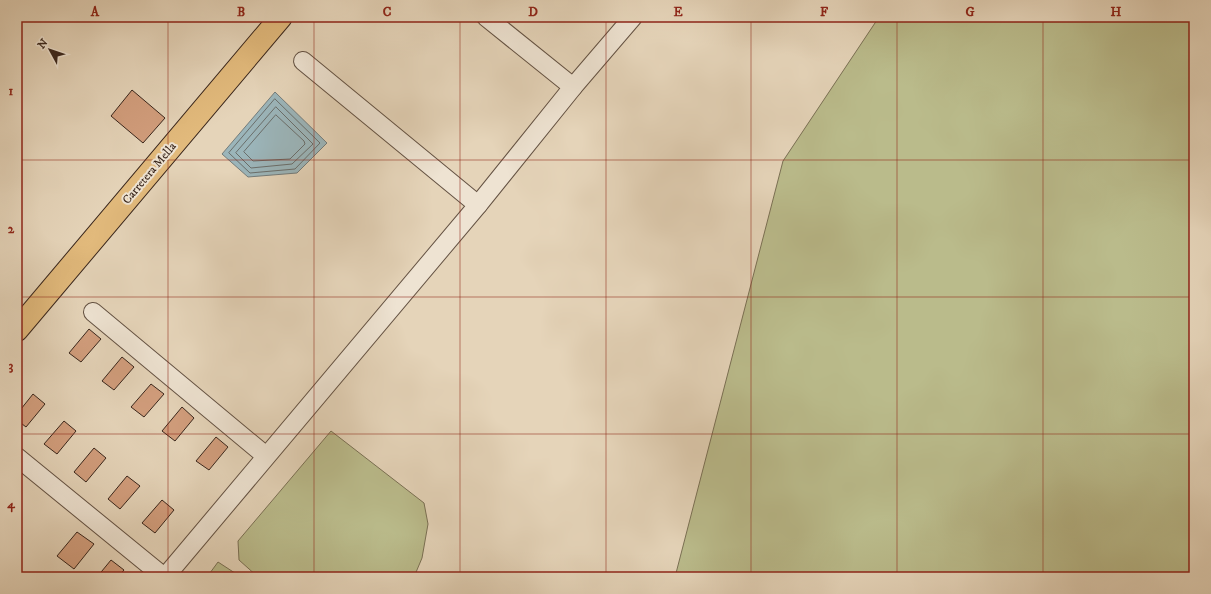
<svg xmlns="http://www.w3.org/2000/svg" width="1211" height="594" font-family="'IM FELL DW Pica',serif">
<rect width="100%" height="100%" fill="#e5d4b9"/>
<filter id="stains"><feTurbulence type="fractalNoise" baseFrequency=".005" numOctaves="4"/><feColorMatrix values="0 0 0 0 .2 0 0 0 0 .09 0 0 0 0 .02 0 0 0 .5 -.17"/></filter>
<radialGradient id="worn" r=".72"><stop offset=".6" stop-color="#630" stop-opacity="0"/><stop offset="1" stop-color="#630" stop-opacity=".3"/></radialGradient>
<g fill="#babb8b" stroke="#7a7054">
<path d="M879,17H1194V577H675L783,161Z"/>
<path d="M331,431L424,503L428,524L422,558L414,577H258L239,560L238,541Z"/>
<path d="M218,562L241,577H207Z"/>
</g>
<path fill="#9bb5ba" stroke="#747c7b" d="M275,92L327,143L297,173L248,177L222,154Z"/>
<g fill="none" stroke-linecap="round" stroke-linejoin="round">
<g stroke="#6a6e6b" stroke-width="1">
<path d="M275,99L320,143L295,169L250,173L229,153Z"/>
<path d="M276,107L313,144L292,164L251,168L236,153Z"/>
<path d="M276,115L304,141L305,144L290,159L253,161L244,152Z"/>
</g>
</g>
<g fill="#d29e7d" stroke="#39261c">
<path d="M132,90L165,118L143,143L111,116Z"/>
<path d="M89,329L101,339L81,362L69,353Z"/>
<path d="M122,357L134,367L114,390L102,381Z"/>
<path d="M151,384L164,394L144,417L131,407Z"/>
<path d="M33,394L45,404L26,427L17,420V414Z"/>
<path d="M182,407L194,418L175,441L162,431Z"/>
<path d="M64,421L76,431L57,454L44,444Z"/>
<path d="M216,437L228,447L209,470L196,461Z"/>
<path d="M94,448L106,458L86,482L74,472Z"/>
<path d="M127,476L140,486L120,509L108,499Z"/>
<path d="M162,500L174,510L155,533L142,523Z"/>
<path d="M77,532L94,544L74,569L57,556Z"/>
<path d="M111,560L124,570L118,577H97Z"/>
</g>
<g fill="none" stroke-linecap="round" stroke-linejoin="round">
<g stroke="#645243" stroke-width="20">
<g id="minor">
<path d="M486,17L573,87"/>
<path d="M303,61L478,205"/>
<path d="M93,312L266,456"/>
<path d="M17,457L164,577"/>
<path d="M165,577L478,205L573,87L633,17"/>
</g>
</g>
<g stroke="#39261c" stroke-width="24">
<path id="major" d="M17,330L281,17"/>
</g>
<use href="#minor" stroke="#eee3d2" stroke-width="18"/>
<use href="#major" stroke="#e2ba7c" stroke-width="22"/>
</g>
<path fill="none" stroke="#8f2418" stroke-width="1" stroke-opacity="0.55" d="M168,17V577M314,17V577M460,17V577M606,17V577M751,17V577M897,17V577M1043,17V577M17,160H1194M17,297H1194M17,434H1194"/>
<g text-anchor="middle" stroke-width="4" stroke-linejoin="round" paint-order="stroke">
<g font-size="12" fill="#39261c" stroke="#eee3d2">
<text transform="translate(149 173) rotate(-50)" y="4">Carretera Mella</text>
</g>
</g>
<rect width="1211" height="594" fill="none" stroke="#e5d4b9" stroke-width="44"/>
<g transform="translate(50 50) rotate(310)" stroke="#eee3d2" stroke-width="3" paint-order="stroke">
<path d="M0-3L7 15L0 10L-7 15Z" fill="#39261c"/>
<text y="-6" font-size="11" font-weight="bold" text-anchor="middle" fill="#39261c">N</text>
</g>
<rect x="22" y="22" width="1167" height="550" fill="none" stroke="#8f2418" stroke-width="1.5"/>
<g font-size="13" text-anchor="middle" font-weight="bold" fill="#8f2418">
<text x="95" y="16">A</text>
<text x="241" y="16">B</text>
<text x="387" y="16">C</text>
<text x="533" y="16">D</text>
<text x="678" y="16">E</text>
<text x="824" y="16">F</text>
<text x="970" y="16">G</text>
<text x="1116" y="16">H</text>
<text x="11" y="95">1</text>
<text x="11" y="233">2</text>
<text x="11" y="370">3</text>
<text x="11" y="508">4</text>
</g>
<rect width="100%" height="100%" filter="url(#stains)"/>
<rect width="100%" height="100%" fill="url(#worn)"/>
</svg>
